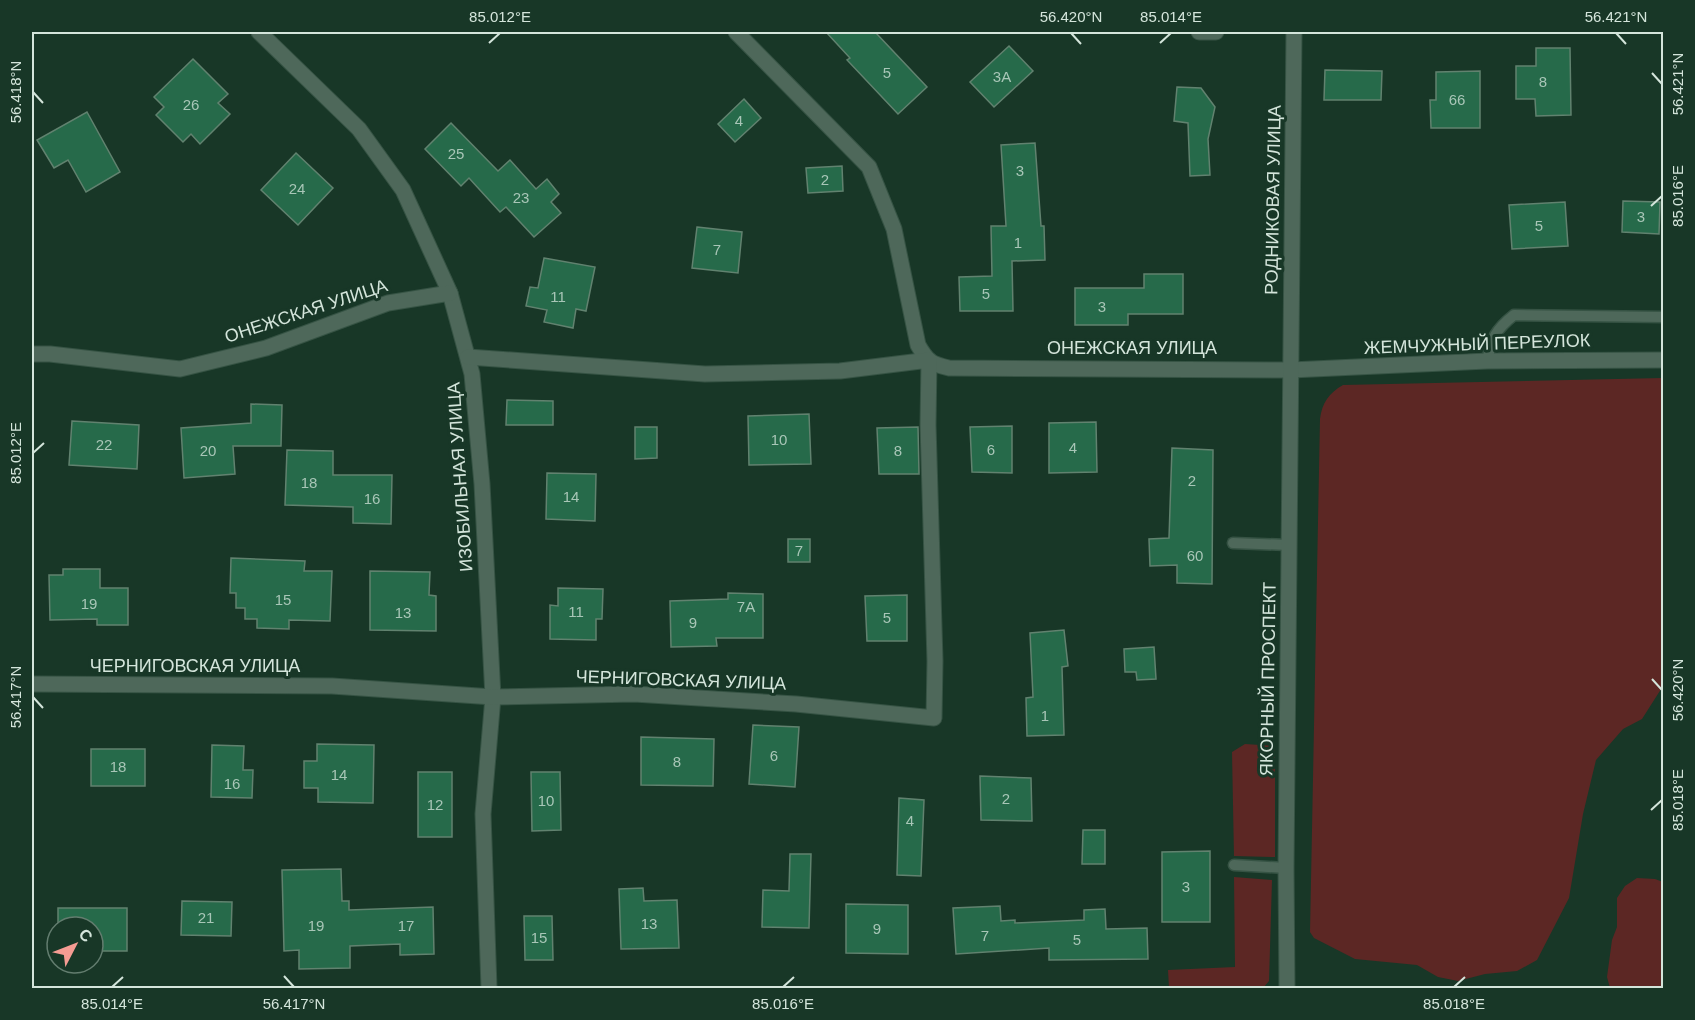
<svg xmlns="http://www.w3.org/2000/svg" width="1695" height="1020" font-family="Arial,sans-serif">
<rect width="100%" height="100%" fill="#183727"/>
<g fill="#5c2724">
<path d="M1663,378V686L1642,719L1623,729L1596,760L1583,814L1569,898L1537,960L1517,971L1485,974L1458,981L1438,977L1417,965L1355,959L1314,938L1310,932L1320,419C1322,403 1329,393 1343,385Z"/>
<path d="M1245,744L1275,746V857L1234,856L1232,752Z"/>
<path d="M1234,877L1272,880L1269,981L1263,988H1169L1168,970L1235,967Z"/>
<path d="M1637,878L1655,879L1663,882V988H1610L1607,977L1612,940L1617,927V898L1625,886Z"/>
</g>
<g fill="#266a4a" stroke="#61826f" stroke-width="1.5">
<path d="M826,32H875L927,87L898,114L847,60L850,58Z"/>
<path d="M1009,46L1033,71L994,107L970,82Z"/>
<path d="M1536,48H1570L1571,115L1536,116L1535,99H1516V66H1536Z"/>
<path d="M193,59L228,94L218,103L230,114L200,144L191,134L183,142L156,115L164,107L154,97Z"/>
<path d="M1325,70L1382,71L1381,100H1324Z"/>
<path d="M1480,71V128H1431L1430,100H1436V72Z"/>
<path d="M1177,87L1201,88L1215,107L1208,139L1210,175L1190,176L1188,123L1174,121Z"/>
<path d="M744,99L761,118L735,142L718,124Z"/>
<path d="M87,112L120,172L86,192L68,160L54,168L37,140Z"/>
<path d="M451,123L498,171L510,160L536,189L547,179L559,194L551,202L561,213L534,237L506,207L500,212L469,178L461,186L425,149Z"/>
<path d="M1035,143L1041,226H1044L1045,260L1012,261L1013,311H960L959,277L992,276L991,226H1006L1001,145Z"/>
<path d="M296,153L333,188L298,225L261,190Z"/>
<path d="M842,166L843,191L808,193L806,168Z"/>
<path d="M1623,201L1660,202L1659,234L1622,232Z"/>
<path d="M1565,202L1568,246L1512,249L1509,205Z"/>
<path d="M697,227L742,232L738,273L692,268Z"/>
<path d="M544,258L595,267L586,311L576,309L573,328L544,322L547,310L526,306L530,287L538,288Z"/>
<path d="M1144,274H1183V314H1128V325H1075V288H1144Z"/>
<path d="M507,400L553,401V425H506Z"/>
<path d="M251,404L282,405L281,446H233L235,474L184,478L181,428L251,423Z"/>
<path d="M809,414L811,464L749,465L748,416Z"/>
<path d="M72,421L139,425L137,469L69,465Z"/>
<path d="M1096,422L1097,472L1049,473V423Z"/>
<path d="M1012,426V473L972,472L970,427Z"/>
<path d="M635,427H657V458L635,459Z"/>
<path d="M918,427L919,474H879L877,428Z"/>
<path d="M1172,448L1213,450L1212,584L1177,583V565L1150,566L1149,539L1169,538Z"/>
<path d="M287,450L333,451V475H392L391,524L353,523V507L285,505Z"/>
<path d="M547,473L596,474L595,521L546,519Z"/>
<rect x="788" y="539" width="22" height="23"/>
<path d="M231,558L305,561L304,571H332L330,621L289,620V629L257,628V619H245V608H236V593H230Z"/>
<path d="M63,569H100V588H128V625H97V619L50,620L49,575H63Z"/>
<path d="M370,571L430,572L429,595L436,596V631L370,630Z"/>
<path d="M558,588L603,589L602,619H596V640L550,639V605L558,606Z"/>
<path d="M728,593L763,594V638H716L717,646L671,647L670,601L728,599Z"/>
<path d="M907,595V641H867L865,596Z"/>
<path d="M1064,630L1068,666L1062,667L1064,735L1027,736L1026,698L1033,697L1030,633Z"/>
<path d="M1154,647L1156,679L1137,680L1136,672H1125L1124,649Z"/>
<path d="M753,725L799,727L795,787L749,784Z"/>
<path d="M641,737L714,739L713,786L641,785Z"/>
<path d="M317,744L374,745L373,803L318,802V788H304V761H317Z"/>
<path d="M212,745L244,746L243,770H253L252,798L211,797Z"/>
<rect x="91" y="749" width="54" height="37"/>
<rect x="418" y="772" width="34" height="65"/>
<path d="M531,772H560L561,830L532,831Z"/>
<path d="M980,776L1031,778L1032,821L981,820Z"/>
<path d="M899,798L924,800L921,876L897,875Z"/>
<path d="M1083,830H1105V864H1082Z"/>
<path d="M1210,851V922H1162V852Z"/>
<path d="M790,854H811L809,928L762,927L763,890L789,891Z"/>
<path d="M341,869L342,901H349V910L433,907L434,954L400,955V944L350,946V968L299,969V950L284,951L282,870Z"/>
<path d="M643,888L644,901L677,900L679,948L621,949L619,889Z"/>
<path d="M182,901L232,902L231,936L181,935Z"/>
<path d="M846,904L908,905V954L846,953Z"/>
<path d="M1000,906L1001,921L1015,920V923L1084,920V910L1105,909L1106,929L1147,928L1148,959L1049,960V948L956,954L953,908Z"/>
<path d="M58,908H127V951H93V927H58Z"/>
<path d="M524,916H552L553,960H525Z"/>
</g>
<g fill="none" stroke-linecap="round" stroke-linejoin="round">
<g stroke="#365344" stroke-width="13">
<g id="service">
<path d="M1487,361C1492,338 1495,330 1514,315L1664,317"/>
<path d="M1233,543L1289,545"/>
<path d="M1234,865L1286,868"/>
</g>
</g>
<g stroke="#365344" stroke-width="17">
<g id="minor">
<path d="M259,32L359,129L403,190L450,293L472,374L482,484L493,697L483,814L489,988"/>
<path d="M736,32L869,167L894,229L918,345C927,361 931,364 949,368L1291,370L1487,361L1664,360"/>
<path d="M1199,32H1216"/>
<path d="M32,354H50L180,369L266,348L388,303L450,293"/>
<path d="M32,684L332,686L493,697L634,694L796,704L934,718L935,661L928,425L929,360L840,371L705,374L468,357"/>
<path d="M1287,988L1286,868L1294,32"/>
</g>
</g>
<use href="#service" stroke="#4e685a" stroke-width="10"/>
<use href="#minor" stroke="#4e685a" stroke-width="15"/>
</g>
<path fill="none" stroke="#d4e5db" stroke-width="2" d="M1071,33L1081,44M1616,33L1626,44M489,43L500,33M1160,43L1171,33M1652,73L1662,84M33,92L43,103M1651,206L1662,196M33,453L44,443M1652,679L1662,690M33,697L43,708M1651,810L1662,800M284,976L294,987M112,987L123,977M783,987L794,977M1454,987L1465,977"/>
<g text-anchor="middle" stroke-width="6" stroke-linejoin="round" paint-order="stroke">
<g font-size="15" fill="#a8c6b7">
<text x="887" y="78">5</text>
<text x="1002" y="82">3А</text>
<text x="1543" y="87">8</text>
<text x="1457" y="105">66</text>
<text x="191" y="110">26</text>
<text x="739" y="126">4</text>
<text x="456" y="159">25</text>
<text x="1020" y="176">3</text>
<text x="825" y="185">2</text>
<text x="297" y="194">24</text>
<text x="521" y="203">23</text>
<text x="1641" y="222">3</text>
<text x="1539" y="231">5</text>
<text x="1018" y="248">1</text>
<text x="717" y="255">7</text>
<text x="986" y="299">5</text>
<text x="558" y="302">11</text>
<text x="1102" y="312">3</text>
<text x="779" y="445">10</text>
<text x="104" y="450">22</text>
<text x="1073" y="453">4</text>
<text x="991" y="455">6</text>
<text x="208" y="456">20</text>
<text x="898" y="456">8</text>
<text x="1192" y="486">2</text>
<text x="309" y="488">18</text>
<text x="571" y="502">14</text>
<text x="372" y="504">16</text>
<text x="799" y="556">7</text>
<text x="1195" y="561">60</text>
<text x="283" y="605">15</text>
<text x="89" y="609">19</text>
<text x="746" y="612">7А</text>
<text x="576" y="617">11</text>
<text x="403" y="618">13</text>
<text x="887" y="623">5</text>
<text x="693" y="628">9</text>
<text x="1045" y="721">1</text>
<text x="774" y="761">6</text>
<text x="677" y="767">8</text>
<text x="118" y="772">18</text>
<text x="339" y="780">14</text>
<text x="232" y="789">16</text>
<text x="1006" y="804">2</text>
<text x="546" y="806">10</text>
<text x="435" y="810">12</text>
<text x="910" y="826">4</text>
<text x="1186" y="892">3</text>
<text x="206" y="923">21</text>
<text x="649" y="929">13</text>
<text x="316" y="931">19</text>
<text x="406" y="931">17</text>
<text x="877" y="934">9</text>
<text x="985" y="941">7</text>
<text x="539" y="943">15</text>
<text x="1077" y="945">5</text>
</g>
<g font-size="18" fill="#d4e5db" stroke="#183727">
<text transform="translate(1273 200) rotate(-89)" y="6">РОДНИКОВАЯ УЛИЦА</text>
<text transform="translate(306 311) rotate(-18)" y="6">ОНЕЖСКАЯ УЛИЦА</text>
<text transform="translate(1477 344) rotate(-2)" y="6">ЖЕМЧУЖНЫЙ ПЕРЕУЛОК</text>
<text x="1132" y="354">ОНЕЖСКАЯ УЛИЦА</text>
<text transform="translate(460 477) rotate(-94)" y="6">ИЗОБИЛЬНАЯ УЛИЦА</text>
<text x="195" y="672">ЧЕРНИГОВСКАЯ УЛИЦА</text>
<text transform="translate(1268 679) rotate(-89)" y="6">ЯКОРНЫЙ ПРОСПЕКТ</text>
<text transform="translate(681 680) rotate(2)" y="6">ЧЕРНИГОВСКАЯ УЛИЦА</text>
</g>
</g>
<rect width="1695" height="1020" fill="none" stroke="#183727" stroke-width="66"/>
<g transform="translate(75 945) rotate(48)"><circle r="28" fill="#183727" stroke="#637d6f" stroke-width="1.5"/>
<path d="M0-4.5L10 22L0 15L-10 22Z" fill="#f59c93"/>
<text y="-9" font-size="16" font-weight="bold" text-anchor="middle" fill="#d4e5db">С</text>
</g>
<rect x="33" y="33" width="1629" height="954" fill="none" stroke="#d4e5db" stroke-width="2"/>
<g font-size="15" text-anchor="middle" fill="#d4e5db">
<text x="500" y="22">85.012°E</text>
<text x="1071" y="22">56.420°N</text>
<text x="1171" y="22">85.014°E</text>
<text x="1616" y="22">56.421°N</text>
<text transform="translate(1678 84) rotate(-90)" y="5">56.421°N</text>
<text transform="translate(16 92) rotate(-90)" y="5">56.418°N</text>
<text transform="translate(1678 196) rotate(-90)" y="5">85.016°E</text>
<text transform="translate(16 453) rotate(-90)" y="5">85.012°E</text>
<text transform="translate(1678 690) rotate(-90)" y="5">56.420°N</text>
<text transform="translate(16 697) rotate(-90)" y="5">56.417°N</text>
<text transform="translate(1678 800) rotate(-90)" y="5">85.018°E</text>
<text x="112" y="1009">85.014°E</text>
<text x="294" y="1009">56.417°N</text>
<text x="783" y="1009">85.016°E</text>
<text x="1454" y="1009">85.018°E</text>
</g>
</svg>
